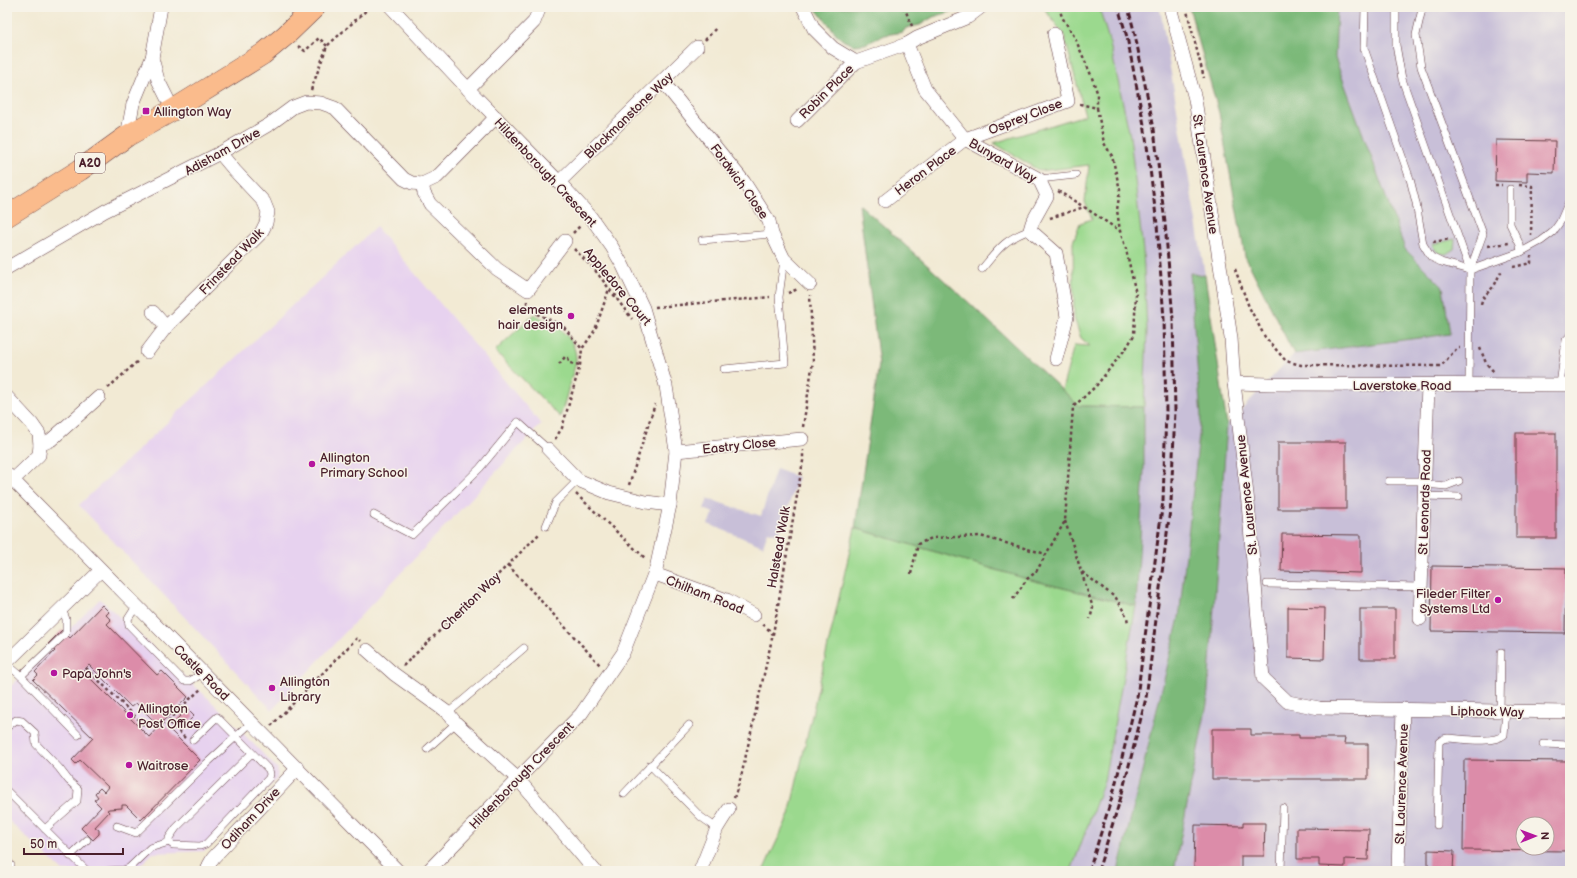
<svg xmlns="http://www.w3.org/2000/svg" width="1577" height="878" font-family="'Balsamiq Sans',sans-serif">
<rect width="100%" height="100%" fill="#f7f3e8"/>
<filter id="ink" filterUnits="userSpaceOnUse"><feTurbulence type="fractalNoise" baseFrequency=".025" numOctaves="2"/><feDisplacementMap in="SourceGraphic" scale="8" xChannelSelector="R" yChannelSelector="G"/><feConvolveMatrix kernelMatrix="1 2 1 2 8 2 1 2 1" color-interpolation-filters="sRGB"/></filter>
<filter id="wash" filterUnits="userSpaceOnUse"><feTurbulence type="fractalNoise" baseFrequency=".012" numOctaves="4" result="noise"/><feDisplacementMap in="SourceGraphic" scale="16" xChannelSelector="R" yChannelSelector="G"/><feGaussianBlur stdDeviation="0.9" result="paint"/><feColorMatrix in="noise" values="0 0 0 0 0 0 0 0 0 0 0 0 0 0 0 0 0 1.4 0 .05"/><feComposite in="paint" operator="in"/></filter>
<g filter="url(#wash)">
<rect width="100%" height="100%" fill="#f2ead4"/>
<g fill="#e7d2ef">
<path d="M376,227L541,424L272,710L79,505Z"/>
<path d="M100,599L210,700L278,769L277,779L204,851L153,853L134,871H63L7,819V690Z"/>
</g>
<g fill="#c8bfd8" fill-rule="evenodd">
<path d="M1099,7H1159L1161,14L1205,275L1190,274L1201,417L1179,618L1118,871H1071L1104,781L1137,601L1147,330L1143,251L1130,136L1110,44Z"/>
<path d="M1241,7H1570V871H1174L1207,704L1227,425L1294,354ZM1523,824H1547V848H1523Z"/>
<path d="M776,469L798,477L779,534L768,531L763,546L708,524L714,513L704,509L708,499L761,516Z"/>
</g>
<g fill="#9bd98e" stroke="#727c5c">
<path d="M1043,7H1099L1110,44L1130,136L1143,251L1147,330L1144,407L1079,406L1062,390L1074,345L1090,346L1081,338L1074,318L1073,242L1080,223L1092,219L1085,202L1089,165L1040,171L994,143L1085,115L1064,35Z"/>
<path d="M1455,239L1454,249L1446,254L1438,253L1432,245L1433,244Z"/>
<path d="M534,314C553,324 577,335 576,361C575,368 572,375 570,382C567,394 564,406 560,417L495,351Z"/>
<path d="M855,528L1027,579L1136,606L1104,781L1071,871H763L789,815Z"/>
</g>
<g fill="#7cb979" stroke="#636c52">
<path d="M814,7H960L950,12L933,17L920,25L906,28L903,32L885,35L865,44L854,45L844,41L839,37Z"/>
<path d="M1189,7H1337L1335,58L1405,249L1443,287L1450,334L1294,354L1245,256L1219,113Z"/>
<path d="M859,204L964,298L1079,406L1144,407V470L1136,606L1027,579L855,528L879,364Z"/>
<path d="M1190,273L1205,275L1227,425L1207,704L1174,871H1118L1179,618L1201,417Z"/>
</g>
<g id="blocks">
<g fill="#dc8ca9" fill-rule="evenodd">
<path d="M1496,140L1555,141L1554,173L1527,172V182L1495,181Z"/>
<rect x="1516" y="433" width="40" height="105"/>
<rect x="1278" y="442" width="68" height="67"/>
<path d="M1282,534L1361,535V573L1281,571Z"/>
<path d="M1432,566L1566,568L1565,633L1431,631Z"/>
<path d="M102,605L109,612L106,615L111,620L107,624L157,675L162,671L188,697L162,722L200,760L141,820L126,805H122V808L109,809L107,810L109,812L95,827L99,830V834L93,840L81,828L101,807L94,800L98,797L95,793L100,788L104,792L108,787L80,760L76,764L72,760L93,738L33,680L38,675L35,672L55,651L48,644L62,630L70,638ZM89,665L131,707L136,703L159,726L149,737L83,671Z"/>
<path d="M1288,607L1325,608L1324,659L1288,658Z"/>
<rect x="1360" y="609" width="35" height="50"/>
<path d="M187,709L194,716L183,727L176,720Z"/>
<path d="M1212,729H1251V735H1299V738H1345L1344,744H1368V779H1212Z"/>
<path d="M1464,760L1570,761V851L1463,850ZM1523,824H1547V848H1523Z"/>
<path d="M1243,823H1265L1264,856H1241V870L1194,868L1195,825L1243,826Z"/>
<path d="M1297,828L1369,829L1368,860L1345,859V867L1319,866V859H1297Z"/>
<path d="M1428,850L1454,851L1453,871H1428Z"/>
</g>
</g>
</g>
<g filter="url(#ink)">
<use href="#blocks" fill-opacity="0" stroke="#633d44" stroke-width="1"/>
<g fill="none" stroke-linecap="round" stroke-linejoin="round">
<g stroke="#633d44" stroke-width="8">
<g id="lane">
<path d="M1365,7L1364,48L1410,179L1416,203L1423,244L1431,257L1441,262L1470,270L1521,252L1541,241L1553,232L1560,222L1570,199"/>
<path d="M1396,7V45L1402,79L1470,270L1483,234L1421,67L1416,35L1422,9L1424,7"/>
<path d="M1039,179L1076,175"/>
<path d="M1510,189V224L1520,245L1521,252"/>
<path d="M702,240L772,234"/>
<path d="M982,269C999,248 1004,240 1030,230"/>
<path d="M724,369L785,363L779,297L784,259"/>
<path d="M1469,385L1470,270"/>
<path d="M1560,385L1566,340L1570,336"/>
<path d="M1389,481H1425"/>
<path d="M1425,484L1446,486L1459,481"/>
<path d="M1425,496L1459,497"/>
<path d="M374,515L412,535L480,468L518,422L548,449"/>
<path d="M546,526L556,502L578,480"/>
<path d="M1267,584L1421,587"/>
<path d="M137,605L128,619L129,625L184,681H190L203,673"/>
<path d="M7,664L21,676L66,633V619L62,609"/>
<path d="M21,676L78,735"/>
<path d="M1500,711L1501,652"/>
<path d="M448,713L524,648"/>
<path d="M7,727L16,720L22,721L35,733L36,744L59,768L69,781L78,789L77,801L45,829"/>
<path d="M193,740L217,717L269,770L270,774L269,778L206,844L200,846L173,845L169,842V838L176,828L252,753"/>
<path d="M1543,744L1570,745"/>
<path d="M427,749L456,723"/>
<path d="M650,765L701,817L717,828"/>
<path d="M7,791L87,871"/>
<path d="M624,794L689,725"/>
<path d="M1437,825L1439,742L1443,739L1448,738C1463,739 1493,744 1504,735L1506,711"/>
<path d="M117,826L136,833L206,764L252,722"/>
<path d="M70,856L87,840"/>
<path d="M106,871L123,870L129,868L150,848L169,842"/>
<path d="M1281,871L1283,808"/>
</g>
</g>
<g stroke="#633d44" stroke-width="14">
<g id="street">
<path d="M391,7L468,89L559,182L590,216L612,247L623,266L643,308L666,386L676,451L670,505L656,569L623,653L581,714L428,871"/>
<path d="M803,7L814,29L833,48L856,62L907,44L925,89L965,139L1039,179L1047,196L1032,223L1030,230L1056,253L1067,317L1056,359"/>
<path d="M1170,7L1195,99L1231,338L1234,383L1248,503L1263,678L1288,702L1319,708L1570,712"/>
<path d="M907,44L917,38L968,17L981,7"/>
<path d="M152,58L158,80L173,110"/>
<path d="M663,82L744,182L769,221L772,234L784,259L810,284"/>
<path d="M468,89L534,22L540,7"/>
<path d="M797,121L856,62"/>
<path d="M127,136L133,104L152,58L161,7"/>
<path d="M559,182L697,47"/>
<path d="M422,184L424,193L430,204L497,269L528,290L565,241"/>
<path d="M885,201L965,139L1068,101L1054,34"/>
<path d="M7,268L105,211L220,153L270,124L293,107L306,102L321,103L335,108L404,179L412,183L422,184L437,177L496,117"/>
<path d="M153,312L166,327"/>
<path d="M147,352L166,327L261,233L266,223L268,212L264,202L235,171L220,153"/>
<path d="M1234,383L1269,384L1570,385"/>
<path d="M7,397L32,424L39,434L40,445L39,455L13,480"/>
<path d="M40,445L51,440L99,397"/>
<path d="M548,449L578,480L609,493L646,502L670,505"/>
<path d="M676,451L802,439"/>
<path d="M7,474L398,871"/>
<path d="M655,574L727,600L754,615"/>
<path d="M1420,619L1428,385"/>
<path d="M367,650L394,674L448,713L456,723L518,779L595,871"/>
<path d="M7,662L101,570"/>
<path d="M7,866H8"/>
<path d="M207,871L209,865L213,858L298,768"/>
<path d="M700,871L717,828L729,809"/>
<path d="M1398,871L1403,710"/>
</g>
</g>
<g stroke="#633d44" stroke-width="22">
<path id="primary" d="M7,216L80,170L127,136L173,110L263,54L286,35L315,7"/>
</g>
<g stroke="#633d44" stroke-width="2.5" stroke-dasharray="3 3" stroke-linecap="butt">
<path d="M904,7L912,26"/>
<path d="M1059,7L1062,17L1074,36L1091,75L1097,92V108"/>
<path d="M1186,7L1204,78"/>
<path d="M705,40L717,27"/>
<path d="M298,46L305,51L319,38L327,46"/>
<path d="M311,90L327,46L370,7"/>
<path d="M1495,185H1502"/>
<path d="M1519,185L1532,186L1531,235"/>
<path d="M1058,191L1084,207"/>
<path d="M1050,218L1084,207L1120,231"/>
<path d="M573,233L581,225"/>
<path d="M1433,242L1450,239"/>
<path d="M1488,246L1509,243"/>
<path d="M574,249L595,270L632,319"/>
<path d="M1513,267L1531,263V256"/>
<path d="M1235,269L1249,307L1265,337L1286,361L1301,365L1441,366L1457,348H1460"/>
<path d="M788,293L798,289"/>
<path d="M614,296L623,292"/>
<path d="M527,301V307L535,313L563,326L582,349"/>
<path d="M1481,304C1483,295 1488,293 1494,286C1498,280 1498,274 1504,270"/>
<path d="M655,307L770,297"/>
<path d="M1480,348L1486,363L1494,372"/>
<path d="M559,364L565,357L568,358L570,363L580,365"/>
<path d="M108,388L138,361"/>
<path d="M803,427L813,361L810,295"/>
<path d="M555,439L562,428L580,365L582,349L595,330L609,289"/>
<path d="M629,485L655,404"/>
<path d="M576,494L646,559"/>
<path d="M1065,521L1093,608L1090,619"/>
<path d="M508,565L600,665"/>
<path d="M1082,572L1116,598L1127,617L1128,624"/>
<path d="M911,574L918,544L932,538L980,536L1046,554"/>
<path d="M1013,599L1027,579L1036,572L1065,521L1073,407L1096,386L1127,347L1134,335L1136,294L1126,249L1120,231L1117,210L1120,190L1112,156L1104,143L1097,108L1080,104"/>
<path d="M763,624L773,634"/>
<path d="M403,666L508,565L540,533"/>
<path d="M86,668L146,727"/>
<path d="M271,726L357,638L360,641"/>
<path d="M185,738L168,721L179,709L202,688"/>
<path d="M734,798L741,777L773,634L803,461V450"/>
</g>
<use href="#lane" stroke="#fff" stroke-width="7"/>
<use href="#street" stroke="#fff" stroke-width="13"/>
<use href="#primary" stroke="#fabb8c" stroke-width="21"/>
<g stroke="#4a1f2b" stroke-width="3" stroke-dasharray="6 3" stroke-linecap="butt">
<path d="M1089,871L1113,794L1137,697L1163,501L1166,411L1164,319L1157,224L1145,130L1127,37L1118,7"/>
<path d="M1098,871L1121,797L1146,698L1171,502L1175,411L1173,319L1165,223L1154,129L1135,35L1128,7"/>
</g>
</g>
</g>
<g fill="#b5179e" stroke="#f7f3e8" stroke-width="1.5">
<rect x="142" y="107" width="8" height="8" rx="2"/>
<circle cx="571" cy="316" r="4"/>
<circle cx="312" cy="464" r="4"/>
<circle cx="1498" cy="600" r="4"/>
<circle cx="54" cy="673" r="4"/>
<circle cx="272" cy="688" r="4"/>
<circle cx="130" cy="715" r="4"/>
<circle cx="129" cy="765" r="4"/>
</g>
<g text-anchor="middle" stroke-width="3" stroke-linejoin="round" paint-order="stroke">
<rect fill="#f7f3e8" stroke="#7e5f64" stroke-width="1" x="75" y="153" width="30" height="20" rx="3"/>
<g font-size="12" font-weight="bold" fill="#4a1f2b">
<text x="90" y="167">A20</text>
</g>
<g font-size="13" fill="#4a1f2b" stroke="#f7f3e8">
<text transform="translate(826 91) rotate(-45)" y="5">Robin Place</text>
<text transform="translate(628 115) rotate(-44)" y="5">Blackmanstone Way</text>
<text transform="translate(1025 116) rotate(-21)" y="5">Osprey Close</text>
<text transform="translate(222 151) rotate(-29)" y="5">Adisham Drive</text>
<text transform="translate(1003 160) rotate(30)" y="5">Bunyard Way</text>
<text transform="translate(925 170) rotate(-37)" y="5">Heron Place</text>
<text transform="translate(546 172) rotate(47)" y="5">Hildenborough Crescent</text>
<text transform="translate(1206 174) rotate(82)" y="5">St. Laurence Avenue</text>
<text transform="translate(740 181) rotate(54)" y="5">Fordwich Close</text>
<text transform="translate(231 261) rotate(-46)" y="5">Frinstead Walk</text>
<text transform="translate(618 286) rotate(50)" y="5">Appledore Court</text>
<text x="1402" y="390">Laverstoke Road</text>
<text transform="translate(739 445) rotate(-6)" y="5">Eastry Close</text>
<text transform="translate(1246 495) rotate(-96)" y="5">St. Laurence Avenue</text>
<text transform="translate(1424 502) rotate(-88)" y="5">St Leonards Road</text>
<text transform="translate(778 547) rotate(-80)" y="5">Halstead Walk</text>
<text transform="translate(705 594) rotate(22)" y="5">Chilham Road</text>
<text transform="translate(470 601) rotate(-44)" y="5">Cheriton Way</text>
<text transform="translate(202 672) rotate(45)" y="5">Castle Road</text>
<text transform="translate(1487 711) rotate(1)" y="5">Liphook Way</text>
<text transform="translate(521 775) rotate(-46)" y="5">Hildenborough Crescent</text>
<text transform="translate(1401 784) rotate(-88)" y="5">St. Laurence Avenue</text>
<text transform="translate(250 818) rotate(-47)" y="5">Odiham Drive</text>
</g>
<g font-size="13" fill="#4a1f2b" stroke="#f7f3e8" text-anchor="start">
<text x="154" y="116">Allington Way</text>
<text x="563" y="314" text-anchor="end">elements<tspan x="563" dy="15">hair design</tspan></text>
<text x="320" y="462">Allington<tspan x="320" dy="15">Primary School</tspan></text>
<text x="1490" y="598" text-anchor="end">Fileder Filter<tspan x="1490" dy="15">Systems Ltd</tspan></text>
<text x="62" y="678">Papa John's</text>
<text x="280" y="686">Allington<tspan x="280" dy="15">Library</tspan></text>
<text x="138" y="713">Allington<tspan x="138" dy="15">Post Office</tspan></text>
<text x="137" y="770">Waitrose</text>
</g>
</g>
<rect width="1577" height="878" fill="none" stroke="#f7f3e8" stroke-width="24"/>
<g transform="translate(1535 836) rotate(89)"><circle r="19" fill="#f7f3e8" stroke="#b29e9c"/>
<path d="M0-3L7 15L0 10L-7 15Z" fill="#b5179e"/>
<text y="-6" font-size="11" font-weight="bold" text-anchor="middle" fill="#4a1f2b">N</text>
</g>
<path d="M24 848v6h99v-6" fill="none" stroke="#4a1f2b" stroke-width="2"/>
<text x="30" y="848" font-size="12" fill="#4a1f2b" stroke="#f7f3e8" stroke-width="3" paint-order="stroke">50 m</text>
</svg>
